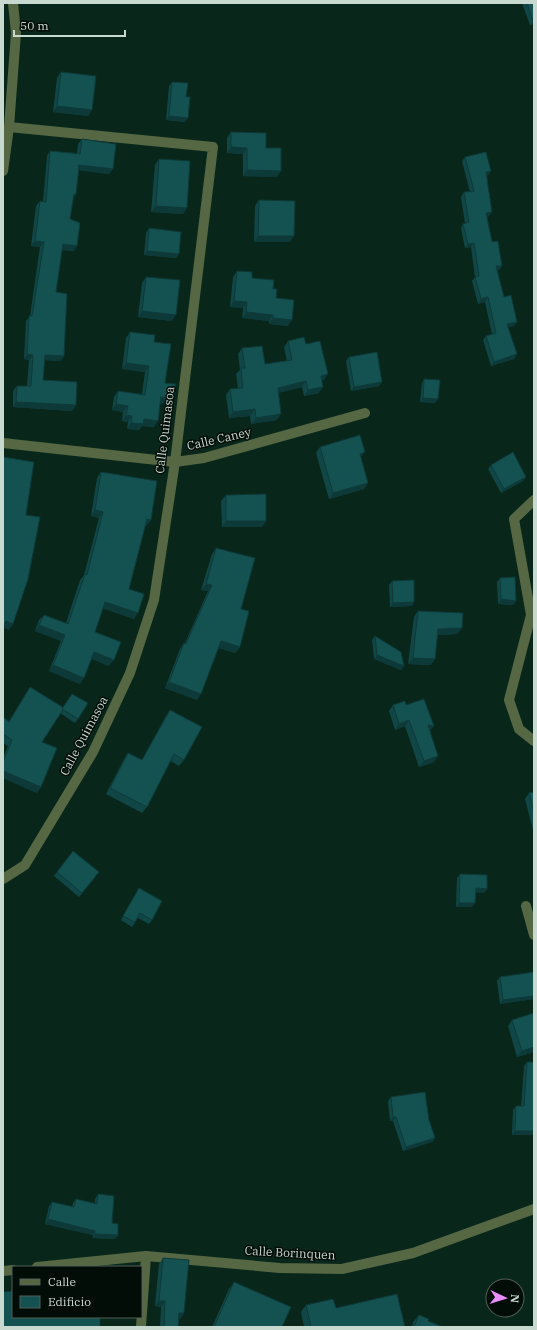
<svg xmlns="http://www.w3.org/2000/svg" width="537" height="1330" font-family="'IBM Plex Serif',serif">
<rect width="100%" height="100%" fill="#08271a"/>
<g fill="none" stroke-linecap="round" stroke-linejoin="round">
<g stroke="#566843" stroke-width="10">
<path d="M3,171L9,127L16,33L13,3"/>
<path d="M3,443L175,462L204,458L365,413"/>
<path d="M534,500L514,519L531,615L509,700L519,729L534,741"/>
<path d="M3,879L25,865L93,752L130,673L154,600L175,462L213,147L9,127"/>
<path d="M526,906L534,935"/>
<path d="M37,1267L146,1256L280,1268L342,1269L413,1253L534,1209"/>
<path d="M3,1271L13,1270"/>
<path d="M141,1327L146,1256"/>
</g>
</g>
<g fill="#114646">
<path d="M522,3H534V24L530,25Z"/>
<path d="M61,72L92,110L88,116L53,112L57,78Z"/>
<path d="M172,82L185,122L166,120L169,86Z"/>
<path d="M231,132L266,148L281,171L276,177L243,176V154L227,153V138Z"/>
<path d="M82,139L109,174L79,170L76,194L73,198L70,219L74,251L62,250L56,292L64,356L60,361L45,360L43,380L76,405L72,411L13,407V391L17,386H27L29,360L24,359L26,321L30,316L40,247L31,246L36,206L40,201H43L47,156L50,151L77,153L78,144Z"/>
<path d="M465,157L491,171L488,175L487,176L489,216L487,217L499,270H497L504,297L514,326L508,327L517,354L514,359L491,366L483,340L486,336L492,334L485,302L478,304L472,281L475,277L471,247L465,248L461,228L463,224L465,223L461,197L464,192H470L462,161Z"/>
<path d="M159,159L183,214L151,212L155,165Z"/>
<path d="M259,200L290,242H254L255,206Z"/>
<path d="M149,228L179,254L176,258L144,255L146,233Z"/>
<path d="M237,271L273,289L288,326L269,324V321L242,318L243,308L230,307L233,277Z"/>
<path d="M146,277L172,321L138,317L142,283Z"/>
<path d="M130,332L154,342L165,383L170,404L160,403L154,427L142,426L139,430L127,429L128,422L122,421L123,412L112,410L114,397L118,391L142,394L145,372L122,369L126,338Z"/>
<path d="M288,341L306,344L324,380H322L319,393L304,396L302,387L278,393L277,420L251,424L250,416L229,418L226,395L230,389L238,388L236,374L240,370L238,354L242,348L265,364L287,361L284,347Z"/>
<path d="M349,357L382,382L379,386L351,391L346,361Z"/>
<path d="M424,379L435,403L420,402L422,383Z"/>
<path d="M320,447L361,457L364,489L329,499L316,453Z"/>
<path d="M491,465L526,477L523,481L501,493L488,469Z"/>
<path d="M101,472L151,520L146,526L145,525L129,589L134,619L103,608L95,632L109,666L92,659L80,684L49,671L61,641L35,631L39,620L44,615L66,623L80,580L84,575L99,518L91,516L97,478Z"/>
<path d="M226,495L266,521L262,527H222L221,501Z"/>
<path d="M216,548L241,609L240,647L235,653L219,648L197,700L165,688L180,649L184,643H185L208,591L201,590L212,554Z"/>
<path d="M500,578L516,601L513,605L498,604L497,582Z"/>
<path d="M392,581L414,602L412,606L390,607L389,585Z"/>
<path d="M418,611L462,628L457,634L438,635L431,665L408,664L414,617Z"/>
<path d="M375,636L404,666L401,670L374,659L372,640Z"/>
<path d="M30,687L78,719L75,723L60,713L42,742L41,787L37,793L3,778V758L8,746L3,743V717L9,721Z"/>
<path d="M393,705H406L430,732L434,762L419,767L405,726L395,730L389,711Z"/>
<path d="M170,710L184,760L179,766L171,761L147,807L142,813L106,794L124,759L128,753L142,760L166,716Z"/>
<path d="M534,792V834L525,799L529,793Z"/>
<path d="M57,872L96,876L79,897L54,876Z"/>
<path d="M460,874L484,893L476,892L472,907H456L457,878Z"/>
<path d="M139,888L152,920L149,924L138,918L132,927L121,920Z"/>
<path d="M534,972V999L500,1004L497,981L500,977Z"/>
<path d="M534,1013V1052L517,1057L508,1026L512,1020Z"/>
<path d="M527,1062H534V1135H512L513,1110L516,1106H521L524,1066Z"/>
<path d="M391,1097L429,1120L435,1138L432,1142L403,1151L393,1121H390L388,1101Z"/>
<path d="M98,1194L118,1235L115,1239L92,1238L93,1235L45,1224L49,1206L52,1202L72,1207L73,1203L76,1199L95,1204V1199Z"/>
<path d="M163,1258L184,1313L180,1319H178V1327H160L161,1307L155,1306L159,1264Z"/>
<path d="M234,1282L282,1327H212L229,1289Z"/>
<path d="M306,1305L336,1308L405,1327H304L301,1312Z"/>
<path d="M419,1315L428,1321L443,1327H412L413,1322Z"/>
</g>
<g fill="#0e3939">
<path d="M533,21H534V24L530,25Z"/>
<path d="M57,106L92,110L88,116L53,112Z"/>
<path d="M169,116L188,118L185,122L166,120Z"/>
<path d="M231,147L247,148L243,154L227,153Z"/>
<path d="M79,165L113,169L109,174L76,170Z"/>
<path d="M247,170L281,171L276,177L243,176Z"/>
<path d="M491,171L488,175L483,177L486,172Z"/>
<path d="M156,206L187,208L183,214L151,212Z"/>
<path d="M492,212L489,216L483,217L486,213Z"/>
<path d="M258,236H294L290,242H254Z"/>
<path d="M35,241L44,242L40,247L31,246Z"/>
<path d="M474,243L471,247L465,248L468,244Z"/>
<path d="M63,244L77,246L74,251L60,250Z"/>
<path d="M147,251L179,254L176,258L144,255Z"/>
<path d="M496,266H502L499,270H493Z"/>
<path d="M488,297L485,302L478,304L481,299Z"/>
<path d="M234,301L247,302L243,308L230,307Z"/>
<path d="M142,311L176,315L172,321L138,317Z"/>
<path d="M246,312L273,315L269,321L242,318Z"/>
<path d="M273,318L292,320L288,326L269,324Z"/>
<path d="M517,322L514,326L504,328L507,324Z"/>
<path d="M27,354L33,355L29,360L24,359Z"/>
<path d="M517,354L514,359L491,366L494,362Z"/>
<path d="M45,355L64,356L60,361L41,360Z"/>
<path d="M126,363L149,366L145,372L122,369Z"/>
<path d="M328,374L324,380L316,382L321,376Z"/>
<path d="M306,381L302,387L273,394L278,388Z"/>
<path d="M382,382L379,386L351,391L354,387Z"/>
<path d="M323,387L319,393L304,396L308,390Z"/>
<path d="M161,397L174,398L170,404L157,403Z"/>
<path d="M423,398L438,399L435,403L420,402Z"/>
<path d="M16,402L76,405L72,411L13,407Z"/>
<path d="M116,404L128,406L123,412L112,410Z"/>
<path d="M255,409L250,416L229,418L233,412Z"/>
<path d="M281,414L277,420L251,424L256,418Z"/>
<path d="M126,415L132,416L128,422L122,421Z"/>
<path d="M144,419L158,421L154,427L142,426L139,430L127,429L131,423Z"/>
<path d="M365,452L360,458V454Z"/>
<path d="M526,477L523,481L501,493L504,489Z"/>
<path d="M368,483L364,489L329,499L333,493Z"/>
<path d="M95,510L103,512L99,518L91,516Z"/>
<path d="M147,519L151,520L146,526L143,525Z"/>
<path d="M226,521H266L262,527H222Z"/>
<path d="M206,584L212,585L208,591L201,590Z"/>
<path d="M501,599L516,601L513,605L498,604Z"/>
<path d="M105,602L138,613L134,619L101,608Z"/>
<path d="M414,602L412,606L390,607L393,603Z"/>
<path d="M6,621L13,624L9,630L3,628Z"/>
<path d="M39,625L65,635L61,641L35,631Z"/>
<path d="M462,628L457,634L434,635L438,629Z"/>
<path d="M221,641L240,647L235,653L217,647Z"/>
<path d="M94,652L114,660L109,666L90,658Z"/>
<path d="M377,655L404,666L401,670L374,659Z"/>
<path d="M413,658L435,659L431,665L408,664Z"/>
<path d="M53,665L84,678L80,684L49,671Z"/>
<path d="M169,682L201,694L197,700L165,688Z"/>
<path d="M409,720L405,726L395,730L399,724Z"/>
<path d="M428,725L434,726L429,732Z"/>
<path d="M438,756L434,762L419,767L424,761Z"/>
<path d="M3,771L41,787L37,793L3,778Z"/>
<path d="M476,888L487,889L484,893L473,892Z"/>
<path d="M459,903H475L472,907H456Z"/>
<path d="M534,996V999L500,1004L503,1000Z"/>
<path d="M534,1047V1052L517,1057L522,1051Z"/>
<path d="M393,1117H396L393,1121H390Z"/>
<path d="M515,1131H534V1135H512Z"/>
<path d="M435,1138L432,1142L403,1151L406,1147Z"/>
<path d="M48,1219L95,1231L93,1235L45,1224Z"/>
<path d="M95,1234L118,1235L115,1239L92,1238Z"/>
<path d="M159,1301H165L161,1307L155,1306Z"/>
<path d="M179,1313H184L180,1319L175,1318Z"/>
</g>
<g fill="#145151" stroke="#0e3939">
<path d="M527,3H534V21H533Z"/>
<path d="M61,72L96,76L92,110L57,106Z"/>
<path d="M172,82L188,83L186,97H190L188,118L169,116Z"/>
<path d="M231,132L266,133V148H281V171L247,170V148L231,147Z"/>
<path d="M82,139L116,144L113,169L79,165L76,194H74L70,219L80,223L77,246L63,244L56,292L67,294L64,356L45,355L43,380L77,382L76,405L16,402L17,386H31L33,355L27,354L29,316H32L44,242L35,241L40,201L46,202L50,151L80,154Z"/>
<path d="M486,152L491,171L486,172L492,212L486,213L492,242L498,241L502,266H496L504,297L511,295L517,322L507,324L517,354L494,362L486,336L496,333L488,297L481,299L475,277L479,276L474,243L468,244L463,224L469,222L464,192L474,191L465,157Z"/>
<path d="M159,159L190,161L187,208L156,206Z"/>
<path d="M259,200L295,201L294,236H258Z"/>
<path d="M149,228L181,232L179,254L147,251Z"/>
<path d="M237,271L252,272V278L274,280L273,289H277L276,298L294,300L292,320L273,318V315L246,312L247,302L234,301Z"/>
<path d="M146,277L180,280L176,315L142,311Z"/>
<path d="M130,332L155,335L154,342L171,344L165,383L176,384L174,398L161,397L158,421L144,419L143,424L131,423L132,416L126,415L128,406L116,404L118,391L145,395L149,366L126,363Z"/>
<path d="M304,337L306,344L320,341L328,374L321,376L323,387L308,390L306,381L278,388L281,414L256,418L255,409L233,412L230,389L243,388L241,368H245L242,348L262,346L265,364L292,360L288,341Z"/>
<path d="M377,352L382,382L354,387L349,357Z"/>
<path d="M424,379L440,380L438,399L423,398Z"/>
<path d="M360,435L365,452L360,454L368,483L333,493L320,447Z"/>
<path d="M513,452L526,477L504,489L491,465Z"/>
<path d="M3,457L34,462L26,515L40,517L28,579L13,624L6,621L3,628Z"/>
<path d="M101,472L157,481L151,520L147,519L129,589L144,594L138,613L105,602L95,632L121,642L114,660L94,652L84,678L53,665L65,635L39,625L44,615L68,624L85,574L87,575L103,512L95,510Z"/>
<path d="M266,494V521H226V495Z"/>
<path d="M216,548L255,558L241,609L249,611L240,647L221,641L201,694L169,682L184,643L186,644L212,585L206,584Z"/>
<path d="M515,577L516,601L501,599L500,578Z"/>
<path d="M414,580V602L393,603L392,581Z"/>
<path d="M418,611L463,613L462,628L438,629L435,659L413,658Z"/>
<path d="M375,636L401,652L404,666L377,655Z"/>
<path d="M30,687L64,708L42,742L57,748L41,787L3,771V762L12,740L3,734V717L9,722Z"/>
<path d="M72,694L88,703L78,719L62,709Z"/>
<path d="M424,699L434,726L428,725L438,756L424,761L409,720L399,724L393,705L405,701L406,705Z"/>
<path d="M170,710L202,727L184,760L174,754L147,807L110,788L128,753L142,760Z"/>
<path d="M534,792V813L529,793Z"/>
<path d="M73,851L99,872L82,893L57,872Z"/>
<path d="M460,874L487,875V889L476,888L475,903H459Z"/>
<path d="M139,888L162,901L152,920L140,913L135,922L123,916Z"/>
<path d="M534,972V996L503,1000L500,977Z"/>
<path d="M534,1013V1047L522,1051L512,1020Z"/>
<path d="M527,1062H534V1131H515L516,1106H524Z"/>
<path d="M425,1092L429,1120L435,1138L406,1147L396,1117H393L391,1097Z"/>
<path d="M98,1194L114,1196L112,1223L118,1224V1235L95,1234V1231L48,1219L52,1202L74,1207L76,1199L97,1204Z"/>
<path d="M163,1258L189,1260L184,1313H179L178,1327H164L165,1301H159Z"/>
<path d="M234,1282L291,1307L282,1327H214Z"/>
<path d="M13,1291V1317H100V1327H3V1292Z"/>
<path d="M397,1294L405,1327H311L306,1305L333,1299L336,1308Z"/>
<path d="M419,1315L429,1319L428,1321L443,1327H414Z"/>
</g>
<g text-anchor="middle" stroke-width="3" stroke-linejoin="round" paint-order="stroke">
<g font-size="12" fill="#c8d9d0" stroke="#030d08">
<text transform="translate(165 430) rotate(-83)" y="4">Calle Quimasoa</text>
<text transform="translate(219 439) rotate(-13)" y="4">Calle Caney</text>
<text transform="translate(84 736) rotate(-62)" y="4">Calle Quimasoa</text>
<text transform="translate(290 1253) rotate(3)" y="4">Calle Borinquen</text>
</g>
</g>
<rect width="537" height="1330" fill="none" stroke="#c8d9d0" stroke-width="8"/>
<rect x="12" y="1266" width="130" height="52" fill="#030d08" stroke="#525f58"/>
<rect x="20" y="1279" width="20" height="6" fill="#566843" stroke="#525f58"/>
<text x="48" y="1286" font-size="12" fill="#c8d9d0">Calle</text>
<rect x="20" y="1296" width="20" height="12" fill="#145151" stroke="#525f58"/>
<text x="48" y="1306" font-size="12" fill="#c8d9d0">Edificio</text>
<g transform="translate(505 1298) rotate(94)"><circle r="19" fill="#030d08" stroke="#525f58"/>
<path d="M0-3L7 15L0 10L-7 15Z" fill="#ea8dfc"/>
<text y="-6" font-size="11" font-weight="bold" text-anchor="middle" fill="#c8d9d0">N</text>
</g>
<path d="M14 30v6h111v-6" fill="none" stroke="#c8d9d0" stroke-width="2"/>
<text x="20" y="30" font-size="12" fill="#c8d9d0" stroke="#030d08" stroke-width="3" paint-order="stroke">50 m</text>
</svg>
